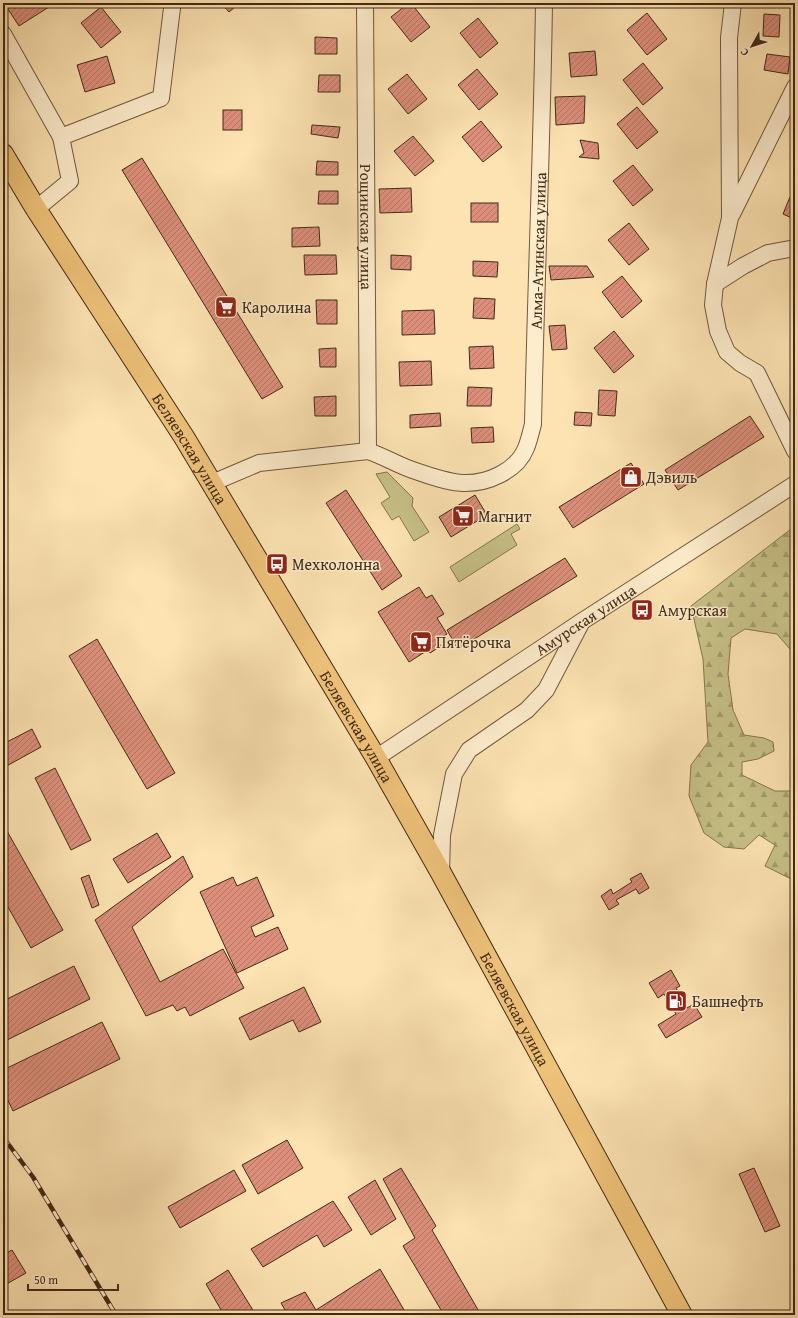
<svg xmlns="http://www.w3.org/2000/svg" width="798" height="1318" font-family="'Gentium Book Plus',serif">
<defs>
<pattern id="forest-firs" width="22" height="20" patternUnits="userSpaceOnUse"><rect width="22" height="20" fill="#c7c187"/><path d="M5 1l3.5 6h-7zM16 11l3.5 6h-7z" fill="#a39d6d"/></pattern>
<pattern id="building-hatch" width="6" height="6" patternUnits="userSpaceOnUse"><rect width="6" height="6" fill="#dd8f7b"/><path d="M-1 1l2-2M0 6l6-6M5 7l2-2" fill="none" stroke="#b57564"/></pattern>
</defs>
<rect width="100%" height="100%" fill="#fde3b2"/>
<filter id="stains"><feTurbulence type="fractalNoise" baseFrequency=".005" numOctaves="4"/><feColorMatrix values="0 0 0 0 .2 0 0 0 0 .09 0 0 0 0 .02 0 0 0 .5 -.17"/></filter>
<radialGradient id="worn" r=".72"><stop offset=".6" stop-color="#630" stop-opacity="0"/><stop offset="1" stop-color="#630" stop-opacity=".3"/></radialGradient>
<path fill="url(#forest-firs)" stroke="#84764e" d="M795,526V655L777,634L745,629L731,638L728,674L733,710L744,735L764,738L773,742L774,751L758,759L742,762V775L775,791H795V881L765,866L775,845L759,835L744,849L724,847L704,833L689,796L691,765L708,742L703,659L691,606Z"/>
<g fill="#c7c187" stroke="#84764e">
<path d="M387,472L413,498L412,506L429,532L414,541L399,516L392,520L381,503L390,497L376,474Z"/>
<path d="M517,524L520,529L511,534L517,545L459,582L450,567Z"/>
</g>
<g fill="url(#building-hatch)" stroke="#412a16">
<path d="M4,3H51L52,5L19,26Z"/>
<path d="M221,3H240L229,12Z"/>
<path d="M409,3H411L430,27L411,42L391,17Z"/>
<path d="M101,7L121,32L101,48L81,23Z"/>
<path d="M647,13L667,39L647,55L627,30Z"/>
<path d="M764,14L780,15L779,37L763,36Z"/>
<path d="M478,18L498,43L480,58L460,33Z"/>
<path d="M315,37L337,38V54H315Z"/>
<path d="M595,51L597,75L571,77L569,53Z"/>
<path d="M767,54L790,57L788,74L764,70Z"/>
<path d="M107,56L115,83L85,92L77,65Z"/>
<path d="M643,63L663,88L643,105L623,80Z"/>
<path d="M477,69L498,94L479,110L458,85Z"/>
<path d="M407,74L427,99L408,114L388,89Z"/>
<path d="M319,75H340V92H318Z"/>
<path d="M585,96L584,123L556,125L555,97Z"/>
<path d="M637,107L658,132L637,149L617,124Z"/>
<rect x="223" y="110" width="19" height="20"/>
<path d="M481,121L502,147L483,162L462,137Z"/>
<path d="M312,125L340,127L338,138L311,134Z"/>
<path d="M413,136L434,161L415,176L394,151Z"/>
<path d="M580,140L598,143L599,159L579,157L584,153Z"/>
<path d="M142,158L283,387L262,399L122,170Z"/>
<path d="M317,161L338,162V175H316Z"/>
<path d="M633,165L653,190L633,206L613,181Z"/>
<path d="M411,188L412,212L380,213L379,189Z"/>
<path d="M319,191H338V204H318Z"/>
<path d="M790,197L795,199L794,219L783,214Z"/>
<rect x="471" y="203" width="27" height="19"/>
<path d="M629,223L649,249L629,265L608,240Z"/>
<path d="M319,227L320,246L292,247V228Z"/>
<path d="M304,255H336L337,274L305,275Z"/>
<path d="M391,255L411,256V270L391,269Z"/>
<path d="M473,261L498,262L497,277L473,276Z"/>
<path d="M549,266H587L594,277L551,280Z"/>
<path d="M622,276L642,301L622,318L602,292Z"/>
<path d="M474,298L495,299L494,319L473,318Z"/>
<path d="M316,300H337V324H317Z"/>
<path d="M434,310L435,334L402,335V311Z"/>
<path d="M565,325L567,349L552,350L549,326Z"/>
<path d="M614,331L634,356L614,373L594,348Z"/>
<path d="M493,346L494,368L470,369L469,347Z"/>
<path d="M336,348V367H320L319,349Z"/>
<path d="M431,361L432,385L400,386L399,362Z"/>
<path d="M468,387L492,388L491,406H467Z"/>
<path d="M599,390L617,391L615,416L598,415Z"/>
<path d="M336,396V416H315L314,397Z"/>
<path d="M575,412L592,413L591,426L574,425Z"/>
<path d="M440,413L441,426L410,428V415Z"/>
<path d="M750,416L764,437L678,490L665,470Z"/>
<path d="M493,427L494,442L472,443L471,428Z"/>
<path d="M631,463L644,484L573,528L559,507Z"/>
<path d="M346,490L402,576L382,590L326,503Z"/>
<path d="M475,495L487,515L451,537L439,517Z"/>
<path d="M565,558L577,576L458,649L447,630Z"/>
<path d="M419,587L426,598L432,595L444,614L437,618L447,634L437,640L441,646L430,653L428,650L409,662L378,612Z"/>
<path d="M97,639L175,773L147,789L69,656Z"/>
<path d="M32,729L41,747L3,768V744Z"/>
<path d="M55,768L91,840L71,850L35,778Z"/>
<path d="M3,824L63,930L31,948L3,898Z"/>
<path d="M157,833L171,857L128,883L113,859Z"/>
<path d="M183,856L193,877L132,927L160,982L223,949L244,988L190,1016L185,1007L177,1011L173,1005L146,1016L95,920Z"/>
<path d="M641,873L649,888L639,894L636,889L616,900L619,904L609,910L601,896L611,889L613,894L632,882L630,879Z"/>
<path d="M89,875L99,905L92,908L81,878Z"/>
<path d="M233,877L237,886L257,877L274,916L251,927L255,937L278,927L288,949L237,973L200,892Z"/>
<path d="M74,966L90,999L3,1042V1001Z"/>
<path d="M671,970L680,986L676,988L687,1008L694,1004L702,1017L666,1038L658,1025L676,1014L664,994L658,998L649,983Z"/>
<path d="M304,987L321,1022L299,1032L293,1020L250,1040L239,1018Z"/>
<path d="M102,1022L120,1059L13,1111L3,1090V1070Z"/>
<path d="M287,1140L303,1168L258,1194L242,1165Z"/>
<path d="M401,1168L436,1226L432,1230L481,1315H444L403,1246L415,1238L383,1179Z"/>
<path d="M754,1168L780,1226L765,1232L739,1174Z"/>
<path d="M234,1170L246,1191L180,1228L168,1207Z"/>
<path d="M375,1180L396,1219L371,1235L348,1197Z"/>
<path d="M333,1201L352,1230L324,1247L317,1235L263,1267L251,1249Z"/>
<path d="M12,1250L26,1273L3,1286V1255Z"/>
<path d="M380,1269L407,1315H288L281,1303L305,1292L316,1310Z"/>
<path d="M228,1270L256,1315H224L206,1284Z"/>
</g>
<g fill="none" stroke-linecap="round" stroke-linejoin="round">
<g stroke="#70583d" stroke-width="18">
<g id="minor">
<path id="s1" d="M365,3L368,451"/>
<path d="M733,3L729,38L730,218L715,284L713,305L718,331L727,352L740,363L757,373L795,451"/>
<path d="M3,34L61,137"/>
<path d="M36,209L70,181L61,137L161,98L172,8L171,3"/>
<path d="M732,214L795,87"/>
<path d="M715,284L743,266L768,253L795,248"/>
<path id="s2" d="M212,483L259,463L368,451C383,456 396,464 410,469C427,475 446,482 463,483C487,484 517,471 526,448C529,441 531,432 533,424C536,284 542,144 544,3"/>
<path id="s3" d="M376,758L581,622L795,484"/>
<path d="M441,873L442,835L454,774L469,750L527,710L546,690L580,625"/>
</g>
</g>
<g stroke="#412a16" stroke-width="22">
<g id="major">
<path id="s4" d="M3,154L36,209L184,437L376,758L441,873L682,1315"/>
</g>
</g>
<use href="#minor" stroke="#feedcd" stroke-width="16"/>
<use href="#major" stroke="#eec279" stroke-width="20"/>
<g stroke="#412a16" stroke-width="4.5">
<path id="rail" d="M3,1137L33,1177L116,1315"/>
</g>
<use href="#rail" stroke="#feedcd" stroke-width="3" stroke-dasharray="9" stroke-linecap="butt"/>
</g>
<defs>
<g id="supermarket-square" transform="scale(1.15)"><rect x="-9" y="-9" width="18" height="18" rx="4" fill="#8f2418" stroke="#feedcd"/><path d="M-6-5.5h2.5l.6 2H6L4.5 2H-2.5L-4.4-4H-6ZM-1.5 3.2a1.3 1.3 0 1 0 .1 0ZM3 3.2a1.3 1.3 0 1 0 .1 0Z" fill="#fff"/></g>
<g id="shop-square" transform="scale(1.15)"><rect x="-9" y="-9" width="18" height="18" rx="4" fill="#8f2418" stroke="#feedcd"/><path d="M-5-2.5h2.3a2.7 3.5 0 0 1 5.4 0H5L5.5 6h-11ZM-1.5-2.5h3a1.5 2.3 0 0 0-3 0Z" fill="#fff"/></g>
<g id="bus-square" transform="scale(1.15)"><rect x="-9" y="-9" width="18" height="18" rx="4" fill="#8f2418" stroke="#feedcd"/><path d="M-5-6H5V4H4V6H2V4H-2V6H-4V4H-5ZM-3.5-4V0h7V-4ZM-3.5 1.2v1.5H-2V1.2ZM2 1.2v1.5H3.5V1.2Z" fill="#fff"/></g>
<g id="fuel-square" transform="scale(1.15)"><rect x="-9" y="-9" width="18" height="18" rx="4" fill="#8f2418" stroke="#feedcd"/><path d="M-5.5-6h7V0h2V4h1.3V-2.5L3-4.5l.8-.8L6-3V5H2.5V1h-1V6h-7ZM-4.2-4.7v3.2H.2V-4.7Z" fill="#fff"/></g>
</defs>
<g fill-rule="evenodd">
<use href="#supermarket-square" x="226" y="307"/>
<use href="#shop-square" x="631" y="477"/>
<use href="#supermarket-square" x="463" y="516"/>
<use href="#bus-square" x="277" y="564"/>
<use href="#bus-square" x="642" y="610"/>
<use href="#supermarket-square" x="421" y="642"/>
<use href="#fuel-square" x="676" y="1001"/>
</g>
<g text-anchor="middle" stroke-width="3" stroke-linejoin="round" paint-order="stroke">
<g font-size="16" fill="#412a16" stroke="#feedcd">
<text dy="6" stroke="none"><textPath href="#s1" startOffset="224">Рощинская улица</textPath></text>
<text dy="6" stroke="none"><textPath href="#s2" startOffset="536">Алма-Атинская улица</textPath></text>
<text dy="6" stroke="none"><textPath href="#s4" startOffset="349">Беляевская улица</textPath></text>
<text dy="6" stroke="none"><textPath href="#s3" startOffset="251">Амурская улица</textPath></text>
<text dy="6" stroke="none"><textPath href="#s4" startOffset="673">Беляевская улица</textPath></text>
<text dy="6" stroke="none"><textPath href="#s4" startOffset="997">Беляевская улица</textPath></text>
</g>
<g font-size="16" fill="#412a16" stroke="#feedcd" text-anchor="start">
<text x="242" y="313">Каролина</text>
<text x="646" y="483">Дэвиль</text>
<text x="478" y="522">Магнит</text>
<text x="292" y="570">Мехколонна</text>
<text x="658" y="616">Амурская</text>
<text x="436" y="648">Пятёрочка</text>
<text x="692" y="1007">Башнефть</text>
</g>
</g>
<rect width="798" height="1318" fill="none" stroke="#fde3b2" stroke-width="16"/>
<rect x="4" y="4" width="790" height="1310" fill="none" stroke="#412a16" stroke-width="2"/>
<rect x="8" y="8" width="782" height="1302" fill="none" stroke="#412a16"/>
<g transform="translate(752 46) rotate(231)" stroke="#feedcd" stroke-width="3" paint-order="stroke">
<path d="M0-3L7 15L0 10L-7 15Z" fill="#412a16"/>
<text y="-6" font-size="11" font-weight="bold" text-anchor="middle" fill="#412a16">С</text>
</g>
<path d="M28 1284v6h90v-6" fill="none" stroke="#412a16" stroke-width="2"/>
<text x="34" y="1284" font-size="12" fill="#412a16" stroke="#feedcd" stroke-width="3" paint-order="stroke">50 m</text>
<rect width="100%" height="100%" filter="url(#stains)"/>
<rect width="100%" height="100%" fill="url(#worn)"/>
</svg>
